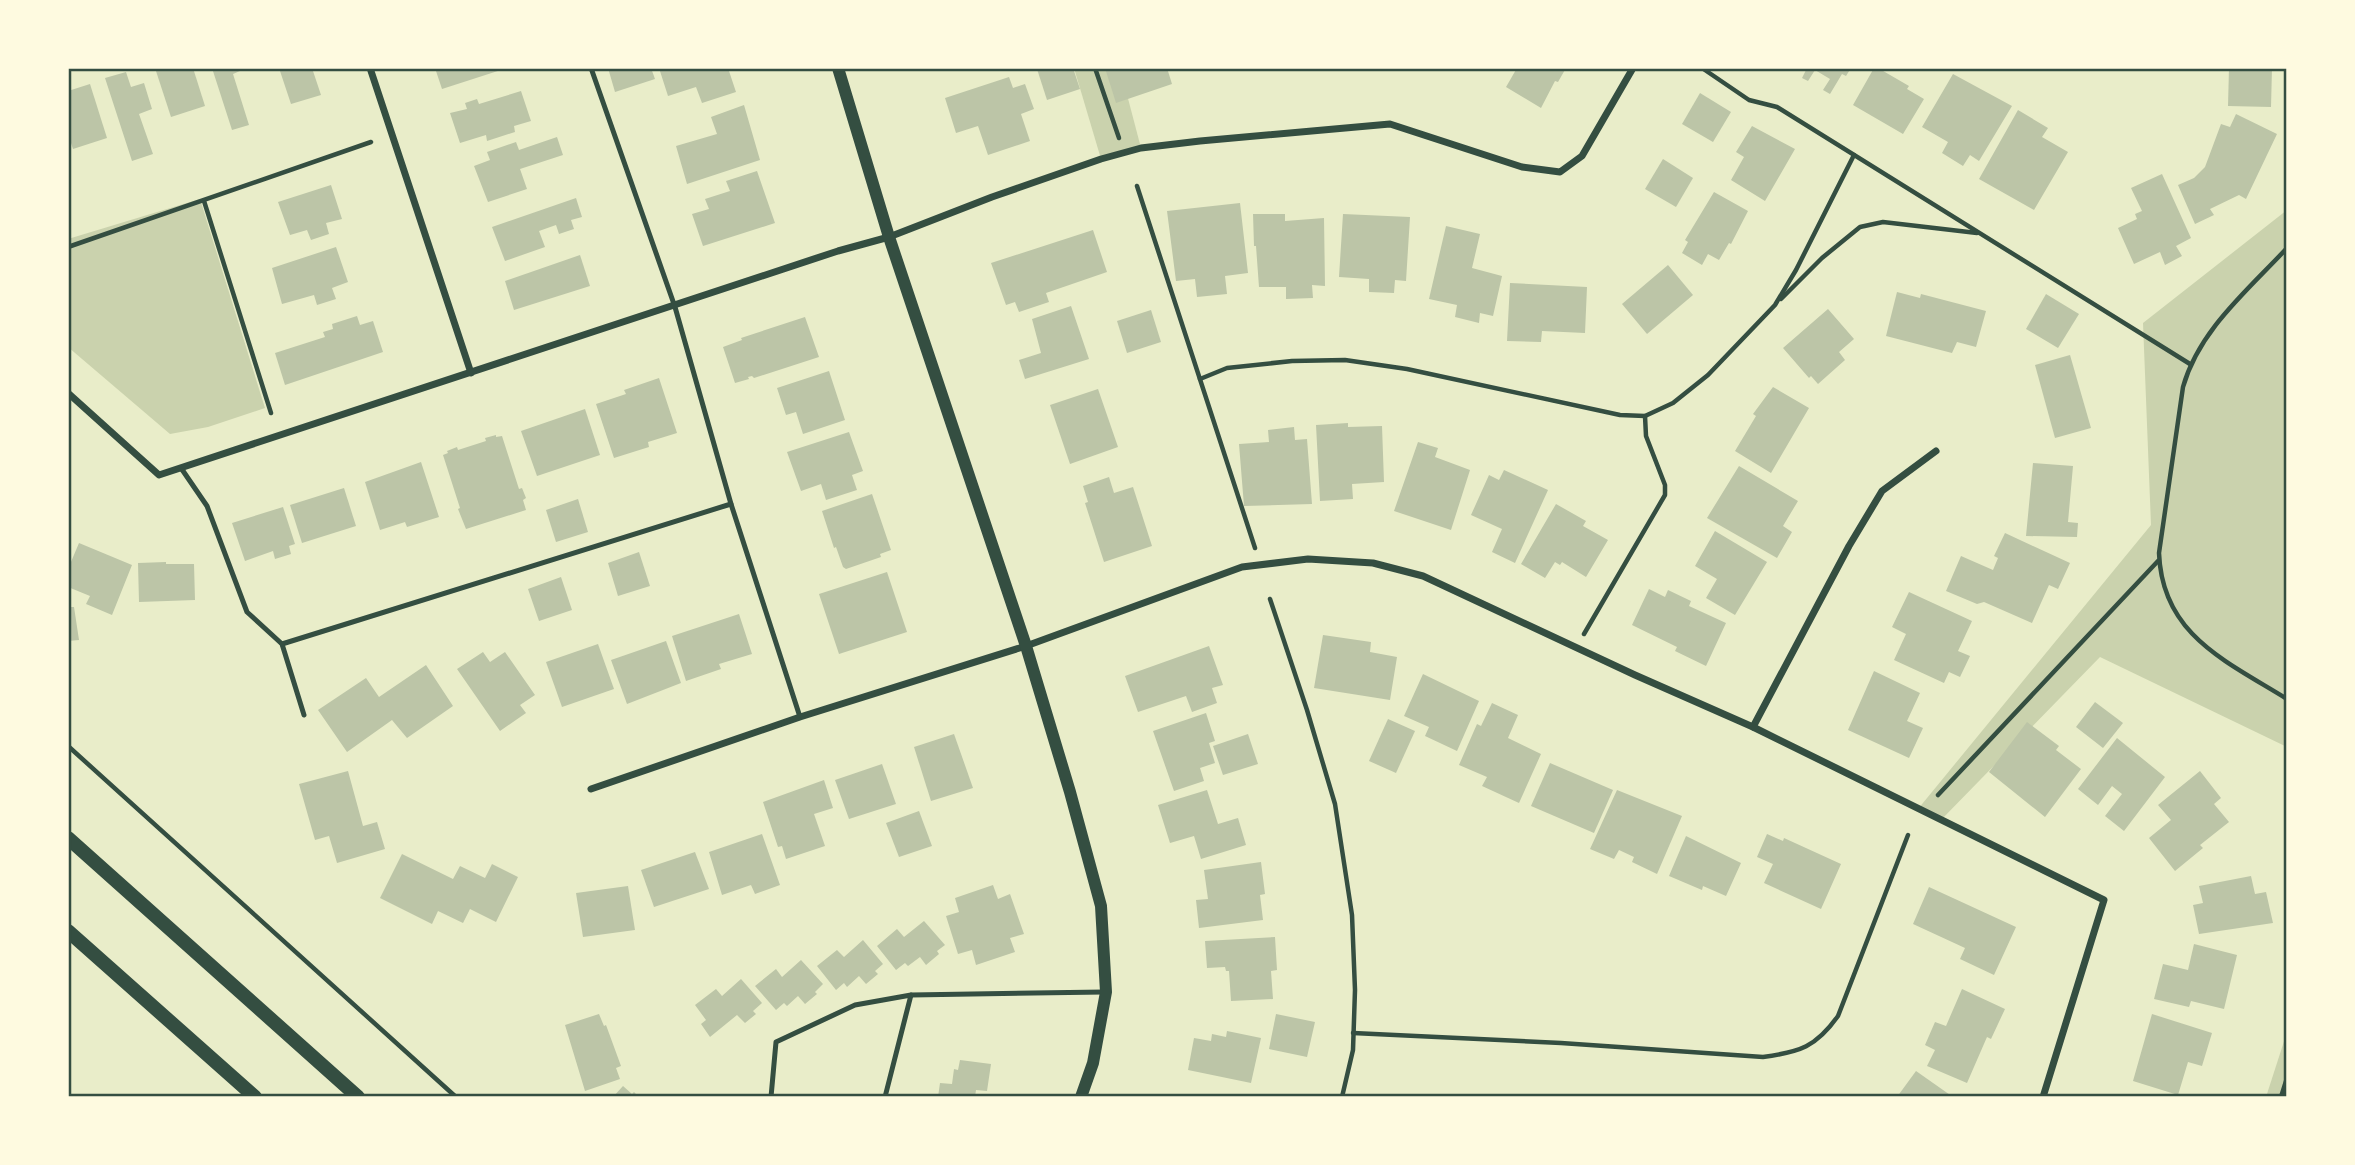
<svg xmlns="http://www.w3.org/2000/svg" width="2355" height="1165" font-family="Montserrat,sans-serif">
<rect width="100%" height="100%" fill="#e9edc9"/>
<g fill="#cad2ad">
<path d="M1074,68H1120L1141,148L1101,159Z"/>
<path d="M200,199L265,408L208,427L170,434L68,347V239Z"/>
<path d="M2287,210V747L2100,657L1941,820L1918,809L2151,525L2143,323Z"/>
<path d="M2287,1032V1097H2266Z"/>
</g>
<g fill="#bcc5a7">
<path d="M155,68H193L205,106L171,117Z"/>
<path d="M212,68H247L233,74L249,125L232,130Z"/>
<path d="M279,68H312L321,95L291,104Z"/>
<path d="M435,68H504V69L442,89Z"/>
<path d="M608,68H651L655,79L615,92Z"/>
<path d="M659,68H728L736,92L702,103L696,87L668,96Z"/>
<path d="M1073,68L1080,89L1047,100L1037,69Z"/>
<path d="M1105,68H1167L1172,84L1116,103Z"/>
<path d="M1517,68H1566L1558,82L1555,81L1541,108L1506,87Z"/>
<path d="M1807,68H1851L1846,76L1842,74L1830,94L1823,90L1830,79L1815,70L1808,81L1802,78Z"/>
<path d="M1874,68H1878L1909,86L1907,89L1924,99L1903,134L1853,105Z"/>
<path d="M2229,68H2272L2271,107L2228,106Z"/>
<path d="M126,72L131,87L144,83L152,109L139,114L153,154L132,161L105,78Z"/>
<path d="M1953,74L2012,106L1979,161L1970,155L1963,166L1942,153L1948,142L1922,127Z"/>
<path d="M1009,77L1013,88L1025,84L1034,109L1021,114L1030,141L988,155L978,126L956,133L945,98Z"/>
<path d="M90,84L107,138L73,149L68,134V91Z"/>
<path d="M521,91L531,121L514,126L515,132L487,141L486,135L460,143L450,113L467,109L465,103L477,99L479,104Z"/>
<path d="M1700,93L1731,112L1713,142L1682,124Z"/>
<path d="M744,105L760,160L687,184L676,146L717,134L711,117Z"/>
<path d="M2018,110L2048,128L2042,137L2068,152L2034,210L1979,179Z"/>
<path d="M2236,114L2277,134L2246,199L2239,195L2210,209L2214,215L2195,224L2178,185L2194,178L2205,167L2221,124L2230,127Z"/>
<path d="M1752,126L1795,149L1765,201L1731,180L1744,157L1736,152Z"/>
<path d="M557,137L563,155L520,169L527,189L488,202L474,166L490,160L487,152L516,142L519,150Z"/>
<path d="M1663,159L1693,178L1676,207L1645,189Z"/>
<path d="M757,171L775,223L703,246L692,214L709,209L705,199L730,191L726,181Z"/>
<path d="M2162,174L2191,238L2176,246L2182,256L2165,265L2160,252L2134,264L2118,228L2137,219L2135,214L2142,211L2131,188Z"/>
<path d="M331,185L342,219L326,223L329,234L311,240L307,230L290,235L278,202Z"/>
<path d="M1714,192L1748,211L1731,244L1729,243L1719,260L1708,254L1702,265L1682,253L1688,242L1685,240Z"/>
<path d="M576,198L582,217L571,220L574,229L559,234L556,225L539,231L545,247L505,261L492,227Z"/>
<path d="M1240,203L1248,273L1225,276L1227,294L1197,297L1195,279L1176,281L1167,211Z"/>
<path d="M1253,214H1285V221L1324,218L1325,286L1312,285L1313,298L1286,299V287H1259L1256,246H1254Z"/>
<path d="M1343,214L1410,217L1406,281L1395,280L1394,293L1369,292V279L1339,277Z"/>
<path d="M1446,226L1480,234L1472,268L1502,276L1493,316L1480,313L1479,323L1455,317L1457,305L1429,299Z"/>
<path d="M1093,230L1107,272L1046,293L1049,302L1019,312L1015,302L1006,305L991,263Z"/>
<path d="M336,247L348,282L332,288L336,299L317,305L314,295L282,304L272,268Z"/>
<path d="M580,255L590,286L514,310L505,281Z"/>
<path d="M1668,265L1693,295L1647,334L1622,304Z"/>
<path d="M1510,283L1587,287L1585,333L1542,331L1541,342L1507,341Z"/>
<path d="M1897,292L1920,298L1921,294L1986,311L1976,347L1957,342L1952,353L1886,336Z"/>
<path d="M2046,294L2079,314L2058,348L2026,329Z"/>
<path d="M1071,306L1089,359L1025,379L1019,360L1041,353L1032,319Z"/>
<path d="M1828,309L1854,339L1839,352L1845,360L1818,384L1811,376L1809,378L1783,348Z"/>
<path d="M1151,310L1161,342L1127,353L1117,321Z"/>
<path d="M357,316L360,325L373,321L383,352L285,385L275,353L325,337L323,332L333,329L332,324Z"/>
<path d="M805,317L819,357L754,378L752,376L748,377L749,379L735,383L723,347L742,340L741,338Z"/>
<path d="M2070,355L2091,428L2055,438L2035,365Z"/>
<path d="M829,371L845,420L803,434L796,412L786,415L777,388Z"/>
<path d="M659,378L677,433L648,442L649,447L614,458L596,404L626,394L624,390Z"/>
<path d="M1773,387L1809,408L1771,473L1735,451L1756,416L1753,414Z"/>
<path d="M1098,389L1118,447L1070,464L1050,405Z"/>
<path d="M585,409L600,455L537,476L521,431Z"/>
<path d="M1348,423V427L1382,426L1384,482L1352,484L1353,499L1320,501L1316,425Z"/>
<path d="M1294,427L1295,440L1307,439L1312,504L1244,506L1239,444L1269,442L1268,430Z"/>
<path d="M849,432L863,471L852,475L857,490L826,500L821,484L801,491L787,452Z"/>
<path d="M496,435V437L502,436L519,489L522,488L526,498L523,500L526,510L466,529L458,509L460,508L443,455L448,453L447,451L457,447L458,450L486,441L485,438Z"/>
<path d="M1418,442L1438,448L1435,457L1470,470L1451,530L1394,511Z"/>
<path d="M421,462L439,517L407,527L405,522L380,530L365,482Z"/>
<path d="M2033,463L2073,466L2068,522L2078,523L2077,537L2026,536Z"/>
<path d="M1739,466L1798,501L1783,526L1792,532L1777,558L1707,518Z"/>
<path d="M1504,470L1548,490L1515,563L1492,552L1502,529L1471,515L1489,475L1499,480Z"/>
<path d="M1109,477L1114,493L1133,487L1152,546L1104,562L1085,503L1088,502L1083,486Z"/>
<path d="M344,488L356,526L302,543L290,505Z"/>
<path d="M872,494L891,550L880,554L881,557L846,569L843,567L836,547L834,548L822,511Z"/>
<path d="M578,499L588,532L556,542L546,510Z"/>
<path d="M1556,504L1586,521L1583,526L1608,540L1586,577L1562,562L1560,565L1555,562L1545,578L1521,564Z"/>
<path d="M283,507L295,544L289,546L291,554L275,559L273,551L245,561L232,523Z"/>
<path d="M1715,531L1767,562L1735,615L1706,598L1717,579L1695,566Z"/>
<path d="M2005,533L2070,563L2058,589L2049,585L2032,623L1984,602L1977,604L1946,591L1961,556L1993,570L1998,558L1994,556Z"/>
<path d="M79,543L132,565L112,615L86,604L90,596L68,587V569Z"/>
<path d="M639,552L650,586L618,596L608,563Z"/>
<path d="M166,562V564H194L195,600L139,602L138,563Z"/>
<path d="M887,572L907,632L839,654L819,594Z"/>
<path d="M561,577L572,610L539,621L528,589Z"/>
<path d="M1649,589L1665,597L1668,590L1691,601L1689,606L1726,623L1706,666L1675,651L1677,647L1632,625Z"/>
<path d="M1909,592L1972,621L1958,651L1970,656L1960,677L1949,672L1944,683L1894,660L1906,634L1892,627Z"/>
<path d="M68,607H74L79,640L68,641Z"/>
<path d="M739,614L752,654L719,664L721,669L686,681L672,636Z"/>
<path d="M1323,635L1371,642L1370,652L1397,657L1390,700L1314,688Z"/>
<path d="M666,641L681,683L627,704L611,660Z"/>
<path d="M598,644L614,689L562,707L546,662Z"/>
<path d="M1209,646L1223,685L1212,688L1217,703L1192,712L1186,696L1138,712L1125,676Z"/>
<path d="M483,652L490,662L505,652L535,695L520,705L526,713L500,731L457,669Z"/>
<path d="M426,665L453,706L407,738L392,720L347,752L318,710L366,678L379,697Z"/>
<path d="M1874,671L1920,693L1907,721L1923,728L1909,758L1848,730Z"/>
<path d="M1423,674L1479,701L1457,751L1425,736L1429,727L1404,716Z"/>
<path d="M2095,702L2123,723L2103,748L2076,727Z"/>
<path d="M1492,703L1518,715L1508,738L1541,754L1519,803L1482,786L1487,777L1459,765L1477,724L1481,726Z"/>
<path d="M1206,713L1215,741L1209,743L1215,763L1200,768L1204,781L1174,791L1153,731Z"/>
<path d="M1388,719L1415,731L1396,773L1369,761Z"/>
<path d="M2027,722L2059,746L2056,750L2081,769L2045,817L1989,772Z"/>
<path d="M954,734L973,788L931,801L914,747Z"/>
<path d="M1248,734L1258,764L1223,775L1213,746Z"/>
<path d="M2117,738L2165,777L2124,831L2105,816L2122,794L2112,786L2098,805L2078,789Z"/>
<path d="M1550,763L1613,790L1594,833L1531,806Z"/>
<path d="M882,764L896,804L849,819L835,780Z"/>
<path d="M348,771L363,826L377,822L385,849L337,863L329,836L315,840L299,784Z"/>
<path d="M2200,771L2221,798L2214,804L2229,822L2200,845L2203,848L2175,871L2149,838L2171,820L2158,805Z"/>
<path d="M824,780L833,808L814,814L825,846L786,859L782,846L778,847L763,802Z"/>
<path d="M1207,790L1218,824L1238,818L1246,845L1201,859L1194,836L1170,843L1158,805Z"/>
<path d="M1617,790L1682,816L1657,874L1632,862L1634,857L1619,850L1614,859L1590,849Z"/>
<path d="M919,811L932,846L899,857L886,823Z"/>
<path d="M762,834L780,885L755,894L751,885L722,895L709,852Z"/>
<path d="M1767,834L1783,841L1784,838L1841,864L1821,909L1764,883L1773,864L1757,857Z"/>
<path d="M1686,836L1741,863L1726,896L1703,886L1702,890L1669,876Z"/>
<path d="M695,852L709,889L654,907L641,870Z"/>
<path d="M402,854L453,879L460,866L485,878L492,864L518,877L496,922L470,909L463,923L438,911L432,924L380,898Z"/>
<path d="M1261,862L1265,894L1260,895L1263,920L1199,928L1196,900L1208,899L1204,870Z"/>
<path d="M2251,876L2255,894L2266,892L2273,923L2199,934L2193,905L2203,903L2199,886Z"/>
<path d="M993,885L998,899L1010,894L1024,934L1010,938L1015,952L976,965L972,950L958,954L946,916L959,912L955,898Z"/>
<path d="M628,886L635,930L583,937L576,893Z"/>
<path d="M1929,887L2016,927L1994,975L1960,959L1965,948L1913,924Z"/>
<path d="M924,921L945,945L937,951L939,954L926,965L920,957L908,966L905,963L896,970L877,946L897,929L904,937Z"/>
<path d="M1275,937L1277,970L1271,971L1273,999L1231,1001L1229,971H1226L1225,967L1207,968L1205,941Z"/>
<path d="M863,940L883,964L875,971L878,974L866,984L859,976L847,987L844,983L836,990L817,966L837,950L844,957Z"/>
<path d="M2194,944L2237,955L2224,1009L2191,1001L2189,1007L2154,999L2163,964L2188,970Z"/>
<path d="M801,960L823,984L815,992L817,994L805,1004L798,996L787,1006L784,1003L776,1010L755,986L776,969L782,977Z"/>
<path d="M741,979L762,1003L753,1011L756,1014L745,1023L737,1015L710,1037L701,1024L706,1020L695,1005L716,989L722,996Z"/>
<path d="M1962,989L2005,1009L1991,1039L1987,1037L1967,1083L1927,1066L1935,1050L1925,1045L1935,1022L1946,1026Z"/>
<path d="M599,1014L604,1026L606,1025L621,1066L616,1068L620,1079L585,1091L565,1025Z"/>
<path d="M1276,1014L1315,1022L1307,1057L1269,1049Z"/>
<path d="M2152,1014L2212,1033L2202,1066L2188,1062L2178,1095L2133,1081Z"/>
<path d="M1227,1031L1261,1038L1251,1083L1188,1070L1194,1038L1211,1041L1212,1034L1226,1037Z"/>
<path d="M960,1060L991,1064L987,1091L976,1090L975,1097H938L940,1083L952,1084L954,1069L958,1070Z"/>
<path d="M1916,1071L1953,1097H1897Z"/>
<path d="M623,1086L632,1094L634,1092L639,1097H613Z"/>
</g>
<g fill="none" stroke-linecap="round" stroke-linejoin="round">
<g stroke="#344e41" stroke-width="4.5">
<path d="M1095,68L1119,138"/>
<path d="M1702,68L1749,100L1777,107L2190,364"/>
<path d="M1137,186L1255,548"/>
<path d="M204,201L271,413"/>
<path d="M68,247L371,142"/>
<path d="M2287,248C2248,290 2199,330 2183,387L2159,553C2162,635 2226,661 2287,699"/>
<path d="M1781,299L1822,258L1860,227L1883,222L1977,233"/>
<path d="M1200,379L1227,368L1292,361L1345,360L1407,369L1620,415L1645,416L1673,403L1708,375L1775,305L1796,270L1854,155"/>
<path d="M1270,599L1307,710L1335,804L1352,915L1355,990L1353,1050L1342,1097"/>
<path d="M1584,634L1665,495V485L1646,436L1645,416"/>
<path d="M68,746L456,1097"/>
<path d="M1938,795L2158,561"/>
<path d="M1353,1033L1561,1043L1763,1057C1800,1052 1816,1047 1838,1016L1908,835"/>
<path d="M2281,1097L2287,1078"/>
</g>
<g stroke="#344e41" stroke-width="5">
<path d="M591,68L675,307L731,504L800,717"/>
<path d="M181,468L207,506L247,612L282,644L304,715"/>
<path d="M282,644L731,504"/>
<path d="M911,995L1104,992"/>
<path d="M771,1097L776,1042L855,1005L911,995L885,1097"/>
</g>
<g stroke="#344e41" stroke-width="7">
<path d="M370,68L471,373"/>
<path d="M68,393L159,475L838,251L889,237L992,197L1101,159L1141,148L1200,141L1390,124L1522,167L1560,172L1582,156L1633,68"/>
<path d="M1753,727L1849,546L1882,491L1936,451"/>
<path d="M591,789L800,717L1026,646L1242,567L1308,559L1373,563L1423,576L1635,675L1753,727L2104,900L2043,1097"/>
</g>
<path stroke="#344e41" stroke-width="12" d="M838,68L889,237L1026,646L1070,792L1101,906L1106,992L1093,1063L1081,1097"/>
<g stroke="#344e41" stroke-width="14">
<path d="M68,838L358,1097"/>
<path d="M68,931L255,1097"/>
</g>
</g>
<rect width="2355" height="1165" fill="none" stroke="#fefae0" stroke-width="140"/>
<rect x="70" y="70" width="2215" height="1025" fill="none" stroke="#344e41" stroke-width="2.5"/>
</svg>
